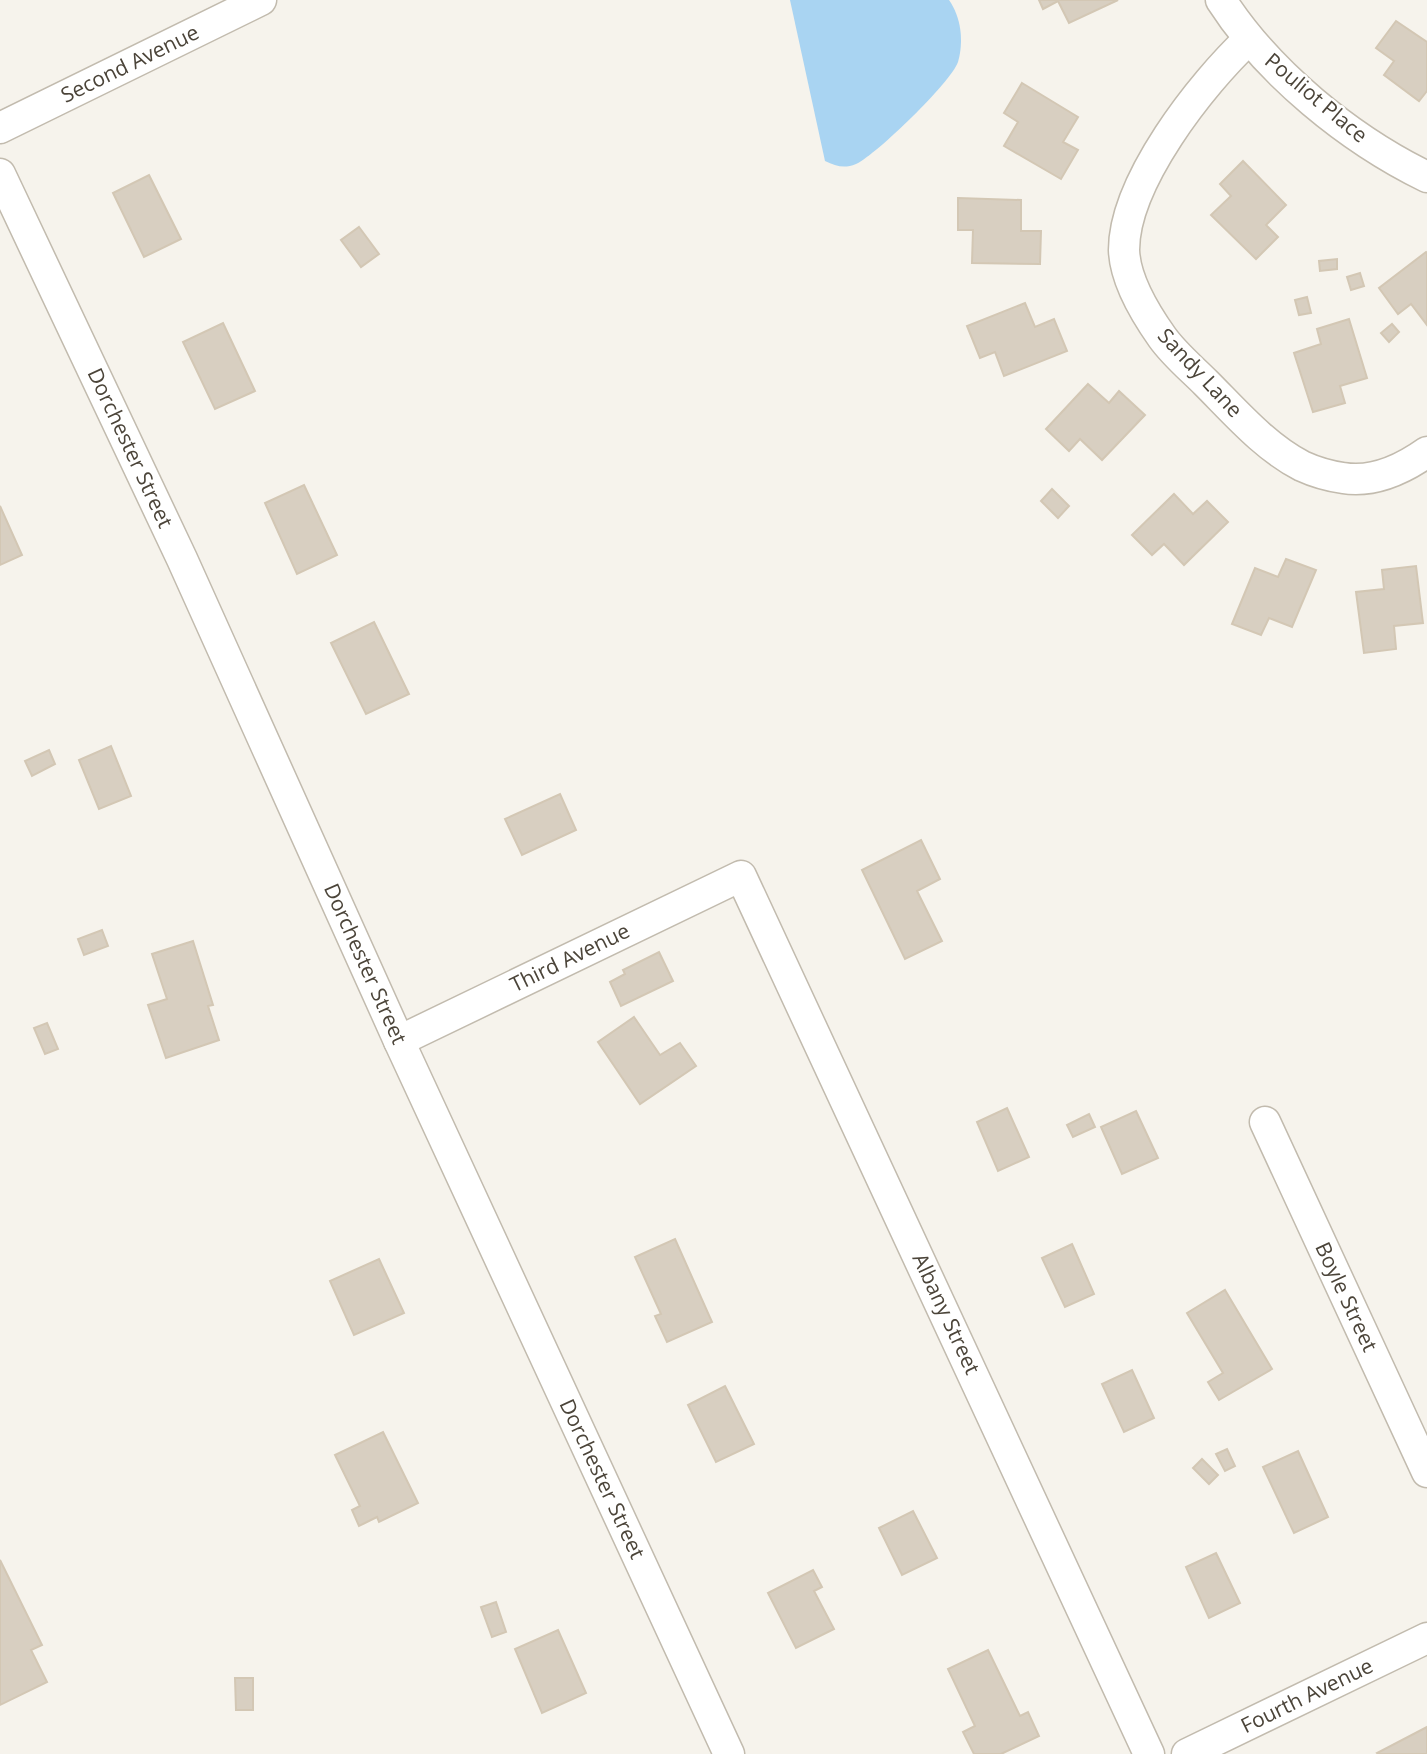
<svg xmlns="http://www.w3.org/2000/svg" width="1427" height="1754" font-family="'Open Sans',sans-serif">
<rect width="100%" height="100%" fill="#f6f3ec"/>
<path fill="#a9d4f2" d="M790,0H949C961,17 964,41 958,62C951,82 877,154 856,164C844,169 836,166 825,161Z"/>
<g fill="#d8cfc1" stroke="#d3c7b4" stroke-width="2">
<path d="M1039,0H1118L1069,23L1058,1L1043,9Z"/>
<path d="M1396,21L1427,42V91L1419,101L1384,75L1394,61L1376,48Z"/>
<path d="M1022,83L1078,117L1063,142L1078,150L1061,179L1004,146L1018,122L1004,113Z"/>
<path d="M1243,161L1286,205L1266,225L1278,237L1256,259L1211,215L1231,196L1220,184Z"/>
<path d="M149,175L181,239L144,257L113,193Z"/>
<path d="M958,198L1021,200V231H1041L1040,264L972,263L973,230H958Z"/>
<path d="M359,227L379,254L361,267L341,240Z"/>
<path d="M1426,252L1427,253V325L1411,304L1398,314L1379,288Z"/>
<path d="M1337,259V269L1320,271L1319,261Z"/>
<path d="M1360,273L1364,286L1351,290L1347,277Z"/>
<path d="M1307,297L1311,313L1299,315L1295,300Z"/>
<path d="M1025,303L1035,327L1054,319L1067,351L1004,376L995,352L980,358L967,326Z"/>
<path d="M1349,319L1367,378L1340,386L1345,403L1313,412L1294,353L1321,344L1317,329Z"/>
<path d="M223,323L255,391L215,409L183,342Z"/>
<path d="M1392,324L1399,332L1389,342L1381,333Z"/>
<path d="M1088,384L1109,403L1119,391L1145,415L1102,460L1080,439L1069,451L1046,429Z"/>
<path d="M304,485L337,555L297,574L265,503Z"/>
<path d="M1052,489L1069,506L1058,518L1041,501Z"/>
<path d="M1174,494L1193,514L1207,501L1228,522L1184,565L1164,544L1152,555L1132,535Z"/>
<path d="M0,506L22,555L0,565Z"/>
<path d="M1286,559L1316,570L1292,627L1269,618L1261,635L1232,624L1255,568L1278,577Z"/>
<path d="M1416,566L1423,623L1394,626L1396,649L1364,653L1356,592L1384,589L1382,570Z"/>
<path d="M374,622L409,694L366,714L331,643Z"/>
<path d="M111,746L131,796L99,809L79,760Z"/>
<path d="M49,750L55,764L32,776L25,761Z"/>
<path d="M560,794L576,830L522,855L505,819Z"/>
<path d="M921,840L940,879L917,891L942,941L905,959L862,870Z"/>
<path d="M102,930L108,946L84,955L78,939Z"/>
<path d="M193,941L213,1005L208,1006L219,1040L166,1058L148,1005L167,999L152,954Z"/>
<path d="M659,952L673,981L621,1006L610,982L625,974L623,970Z"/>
<path d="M634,1017L660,1055L680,1043L696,1066L640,1104L598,1042Z"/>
<path d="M47,1023L58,1049L45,1054L34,1028Z"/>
<path d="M1007,1108L1029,1157L998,1171L977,1122Z"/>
<path d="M1136,1111L1158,1158L1122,1174L1101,1127Z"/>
<path d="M1089,1114L1095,1127L1073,1137L1067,1125Z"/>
<path d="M675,1239L712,1322L667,1342L655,1316L661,1314L635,1257Z"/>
<path d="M1072,1244L1094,1294L1065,1307L1042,1258Z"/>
<path d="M379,1259L404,1313L354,1335L330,1281Z"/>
<path d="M1225,1290L1272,1369L1219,1400L1208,1382L1223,1373L1187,1313Z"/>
<path d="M1132,1370L1154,1418L1124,1432L1102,1384Z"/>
<path d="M725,1386L754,1444L716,1462L688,1405Z"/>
<path d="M383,1432L418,1503L379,1522L377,1517L359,1526L352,1510L360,1506L335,1455Z"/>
<path d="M1227,1449L1235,1466L1225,1471L1216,1454Z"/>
<path d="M1298,1451L1328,1517L1294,1533L1263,1467Z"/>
<path d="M1202,1459L1218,1475L1209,1484L1193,1468Z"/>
<path d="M913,1511L937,1558L902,1575L879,1528Z"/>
<path d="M1216,1553L1240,1603L1209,1618L1186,1567Z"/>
<path d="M0,1560L42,1645L31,1650L47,1682L0,1705Z"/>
<path d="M813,1570L822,1587L814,1591L834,1629L796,1648L768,1593Z"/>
<path d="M496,1602L506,1632L492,1637L481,1607Z"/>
<path d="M558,1630L586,1693L542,1713L515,1649Z"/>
<path d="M988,1650L1020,1716L1028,1712L1039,1736L1001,1754H974L963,1732L975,1726L948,1669Z"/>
<path d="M235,1678H253V1710H236Z"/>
<path d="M1427,1727V1754H1378L1377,1753Z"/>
</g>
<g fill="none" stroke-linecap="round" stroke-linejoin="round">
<g stroke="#c2bbae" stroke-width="33">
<g id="minor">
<path d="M1221,0C1268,73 1349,139 1427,177"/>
<path d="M1249,39C1201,84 1124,182 1124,250C1125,280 1145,313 1162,337C1174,354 1191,368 1206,383C1235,412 1265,447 1302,466C1315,472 1329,476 1343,478C1373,483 1403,469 1427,452"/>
<path d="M0,128L261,0"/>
<path d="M0,174L182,559L399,1041L729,1754"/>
<path d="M399,1041L741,876L1149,1754"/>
<path d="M1265,1122L1427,1472"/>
<path d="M1187,1754L1427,1638"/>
</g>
</g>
<use href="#minor" stroke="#fff" stroke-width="30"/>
</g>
<g text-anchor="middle" stroke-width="5" stroke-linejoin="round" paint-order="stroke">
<g font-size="21" fill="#4b4439" stroke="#fff">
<text transform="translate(130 64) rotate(-26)" y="7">Second Avenue</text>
<text transform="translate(1316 98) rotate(40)" y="7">Pouliot Place</text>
<text transform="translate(1200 373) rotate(47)" y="7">Sandy Lane</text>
<text transform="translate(130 448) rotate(65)" y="7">Dorchester Street</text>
<text transform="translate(570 958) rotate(-26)" y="7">Third Avenue</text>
<text transform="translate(365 964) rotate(66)" y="7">Dorchester Street</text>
<text transform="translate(1346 1297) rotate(65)" y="7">Boyle Street</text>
<text transform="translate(946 1314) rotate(65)" y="7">Albany Street</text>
<text transform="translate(602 1479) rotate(65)" y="7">Dorchester Street</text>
<text transform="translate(1307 1696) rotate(-26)" y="7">Fourth Avenue</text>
</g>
</g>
</svg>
